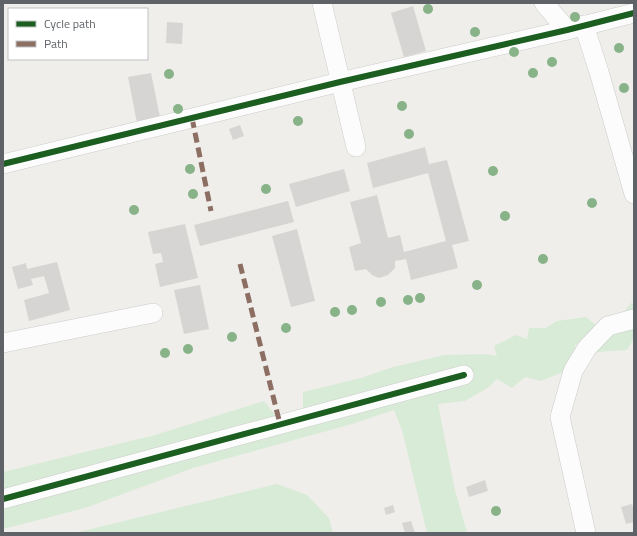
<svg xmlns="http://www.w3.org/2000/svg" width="637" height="536" font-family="'Titillium Web',sans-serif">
<rect width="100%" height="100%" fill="#efeeea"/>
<g fill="#d8ebd6">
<path d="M631,303L634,304V340H633L627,350L597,352L588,341L575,345L576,358L563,372L541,381L525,377L512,388L497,379L489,387L465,401L438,404L455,490L467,533H427L402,430L394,410L352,424L193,468L85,508L3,529V472L155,435L264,401L276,416L303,409V392L361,378L393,367L445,355L484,354L497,356L494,346L516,335L527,339L529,328H546L557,321L586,317L598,327L623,313Z"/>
<path d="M277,484L307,495L329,518L333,533H74Z"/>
</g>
<g fill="#d6d5d3">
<path d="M413,6L426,51L404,57L391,13Z"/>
<path d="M167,22L183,23L182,44L166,43Z"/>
<path d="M151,73L160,117L137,123L128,77Z"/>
<path d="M240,125L244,136L233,140L229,129Z"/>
<path d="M425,147L429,164L447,160L469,241L452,245L458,268L411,280L406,259L395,261V268L388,275L379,278L372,275L366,269L355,271L349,247L361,243L350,202L377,195L388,238L400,235L404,252L446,241L428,173L373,188L367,163Z"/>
<path d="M344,169L350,191L296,207L289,184Z"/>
<path d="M288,201L294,222L200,246L194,225Z"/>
<path d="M185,224L198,278L160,287L155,264L163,262L161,253L153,254L148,232Z"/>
<path d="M297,229L315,301L291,307L272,236Z"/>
<path d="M57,262L70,310L29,321L24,300L49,293L44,276L31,279L33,285L18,289L12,267L26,263L27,269Z"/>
<path d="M200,285L209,329L184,334L174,290Z"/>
<path d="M485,480L488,491L469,497L466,487Z"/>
<path d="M632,504L634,510V522L626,524L621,507Z"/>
<path d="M393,505L395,512L386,515L384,508Z"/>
<path d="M411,521L415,533H405L402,523Z"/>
</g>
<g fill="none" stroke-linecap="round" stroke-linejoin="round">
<g stroke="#cbcccc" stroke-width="20">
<g id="minor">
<path d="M322,3L356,147"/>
<path d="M544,3L567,30"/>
<path d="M584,25L599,72L634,194"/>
<path d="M3,164L340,82L567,30L634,13"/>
<path d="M3,343L153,313"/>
<path d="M3,499L464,375"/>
<path d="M586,533L560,417L573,371L587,348L608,326L634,319"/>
</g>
</g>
<use href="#minor" stroke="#fdfcfc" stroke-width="19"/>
<g stroke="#8d6e63" stroke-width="5" stroke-dasharray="10 5" stroke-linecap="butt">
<path d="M192,118L211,211"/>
<path d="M240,264L280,424"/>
</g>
<g stroke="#fff" stroke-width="8">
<g id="cycleway">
<path d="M3,164L340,82L567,30L634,13"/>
<path d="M3,499L464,375"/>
</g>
</g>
<use href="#cycleway" stroke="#1b5e20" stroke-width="6"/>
</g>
<g fill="#88b388">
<circle cx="428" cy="9" r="5"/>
<circle cx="575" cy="17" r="5"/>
<circle cx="475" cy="32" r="5"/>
<circle cx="619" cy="48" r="5"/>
<circle cx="514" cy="52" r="5"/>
<circle cx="552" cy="62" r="5"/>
<circle cx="533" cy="73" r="5"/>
<circle cx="169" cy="74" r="5"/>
<circle cx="624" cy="88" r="5"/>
<circle cx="402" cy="106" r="5"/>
<circle cx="178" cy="109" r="5"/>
<circle cx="298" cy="121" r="5"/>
<circle cx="409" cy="134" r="5"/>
<circle cx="190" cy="169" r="5"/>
<circle cx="493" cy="171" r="5"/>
<circle cx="266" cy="189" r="5"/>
<circle cx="193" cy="194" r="5"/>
<circle cx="592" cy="203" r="5"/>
<circle cx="134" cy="210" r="5"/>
<circle cx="505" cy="216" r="5"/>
<circle cx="543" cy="259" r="5"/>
<circle cx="477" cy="285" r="5"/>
<circle cx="420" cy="298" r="5"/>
<circle cx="408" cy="300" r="5"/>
<circle cx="381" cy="302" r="5"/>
<circle cx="352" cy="310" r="5"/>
<circle cx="335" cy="312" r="5"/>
<circle cx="286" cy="328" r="5"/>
<circle cx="232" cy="337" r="5"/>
<circle cx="188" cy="349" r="5"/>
<circle cx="165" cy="353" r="5"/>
<circle cx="496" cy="511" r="5"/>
</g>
<rect width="637" height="536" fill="none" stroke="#5f6368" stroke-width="8"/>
<rect x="8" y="8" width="140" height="52" fill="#ffffff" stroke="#bfc1c3"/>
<rect x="16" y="21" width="20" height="6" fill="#1b5e20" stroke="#bfc1c3"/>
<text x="44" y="28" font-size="12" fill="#5f6368">Cycle path</text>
<rect x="16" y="41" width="20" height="6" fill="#8d6e63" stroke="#bfc1c3"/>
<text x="44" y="48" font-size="12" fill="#5f6368">Path</text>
</svg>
